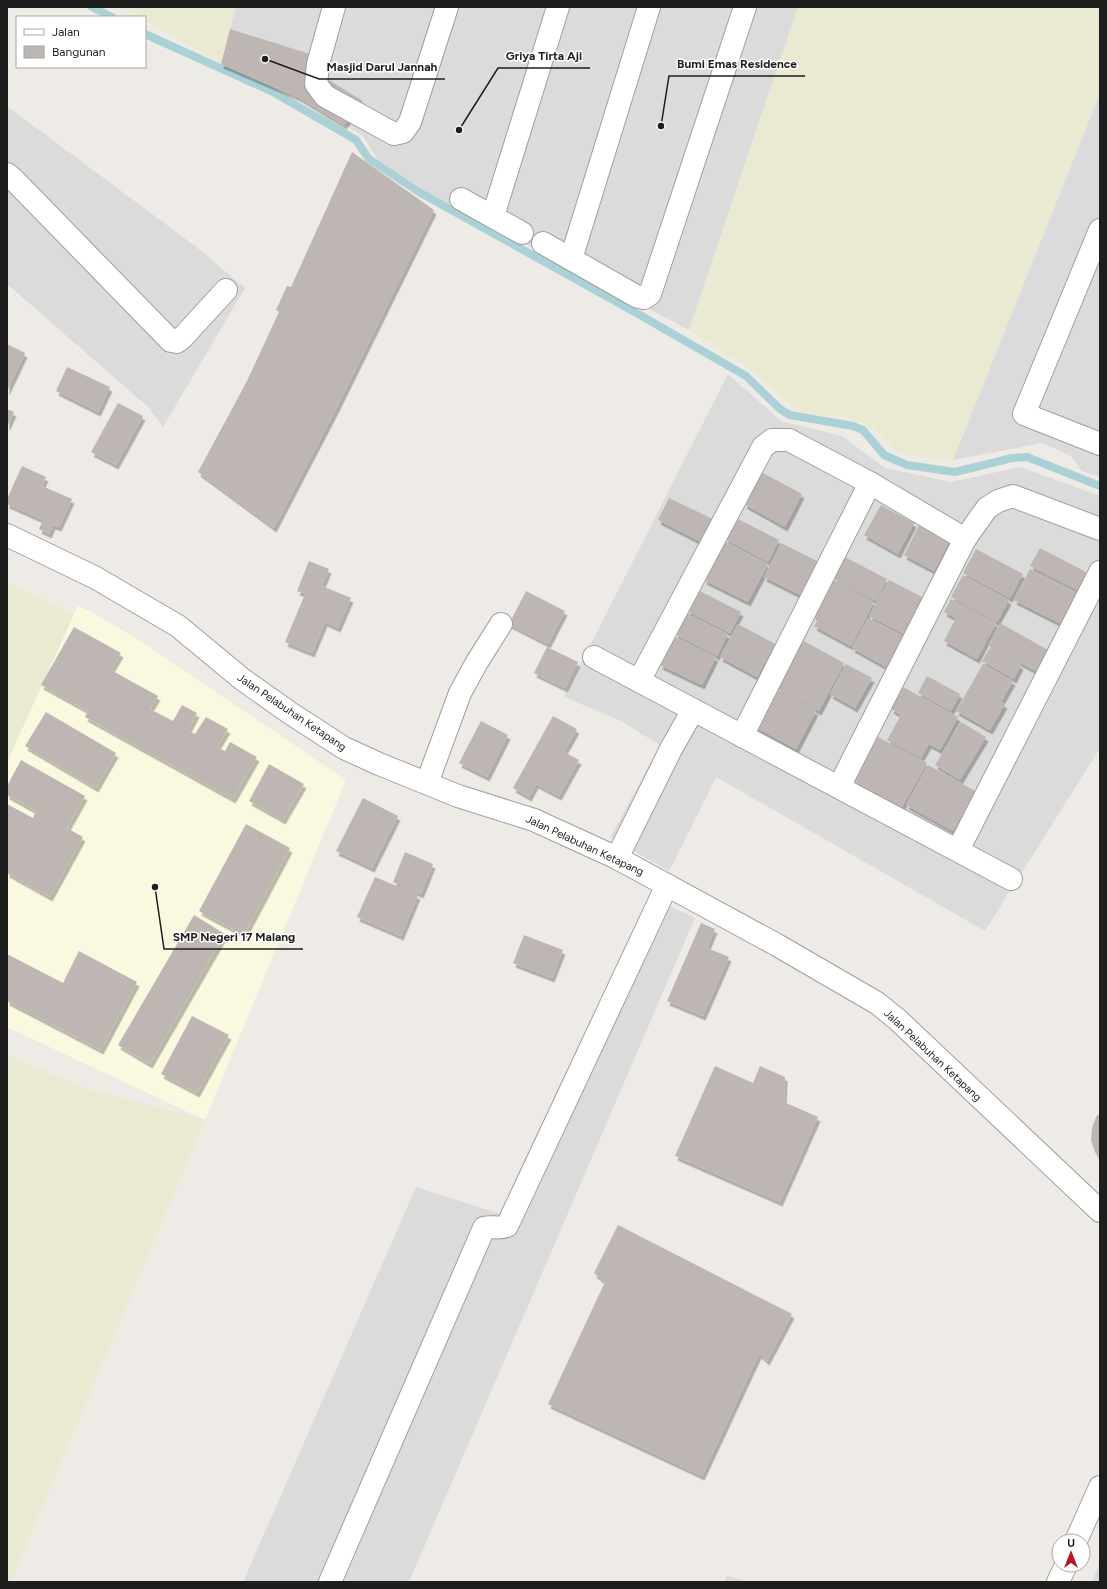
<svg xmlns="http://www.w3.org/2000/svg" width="1107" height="1589" font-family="Figtree,sans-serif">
<defs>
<filter id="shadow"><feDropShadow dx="2.5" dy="4.5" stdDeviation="0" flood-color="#0004"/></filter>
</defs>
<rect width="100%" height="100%" fill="#eeeae5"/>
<g fill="#dcdbdb">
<path d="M236,7H798L689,330L434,196L379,162L363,136L298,97L221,64Z"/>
<path d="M1100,93V477L1082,471L1071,456L1043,443L953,460Z"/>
<path d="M7,106L195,246L245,288L163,427L148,407L7,284Z"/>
<path d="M728,374L781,421L842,436L885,468L951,482L1020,467L1100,496V748L985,931L716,777L669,871L610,838L660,745L619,720L564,697Z"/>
<path d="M650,897L695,918L409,1582H243L416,1187L504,1215Z"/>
<path d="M1100,1562V1582H1092Z"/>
<path d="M727,1575L747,1582H725Z"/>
</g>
<path fill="#fbf8e0" d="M78,605L136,638L346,780L205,1120L7,1027V762Z"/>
<g fill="#eaead2">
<path d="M120,7H174L173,12L175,7H236L221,64L145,20V17H139Z"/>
<path d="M798,7H1100V93L953,460L899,454L873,428L848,418L797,411L756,374L689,330Z"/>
<path d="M7,582L74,614L7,762Z"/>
<path d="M7,1055L89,1089L205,1120L11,1582H7Z"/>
</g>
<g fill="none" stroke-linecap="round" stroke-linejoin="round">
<g stroke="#aad1d6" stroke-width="8">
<path d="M92,7L112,17"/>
<path d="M145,34L273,92L356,140L369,159L419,192L640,315L746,376L780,409L790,415L853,426L863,430L884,455L907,465L955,472L1012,458L1027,457L1100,486"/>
</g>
</g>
<g fill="#beb6b2" filter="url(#shadow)">
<path d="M230,29L310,54L306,66L363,101L344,125L298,97L221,64Z"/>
<path d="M352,152L434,210L336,409L274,528L198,472L247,381L279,312L276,310L287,286L291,287Z"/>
<path d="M7,344L25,353L7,391Z"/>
<path d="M67,367L110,387L98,412L56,391Z"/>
<path d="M118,403L143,416L116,465L91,452Z"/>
<path d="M7,409L14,412L7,427Z"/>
<path d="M22,466L46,477L42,486L72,499L59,527L53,525L49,534L39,529L43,520L7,504V499Z"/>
<path d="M761,472L802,494L785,527L744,504Z"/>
<path d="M669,498L715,520L703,543L658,520Z"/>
<path d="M881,505L914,523L898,554L864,535Z"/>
<path d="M736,518L779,540L768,562L725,539Z"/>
<path d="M920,524L950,540L934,571L904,555Z"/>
<path d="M724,541L768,564L748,602L704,580Z"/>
<path d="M781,543L817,561L800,595L764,577Z"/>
<path d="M1040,548L1086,572L1077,590L1030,566Z"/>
<path d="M976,549L1023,574L1010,598L963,573Z"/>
<path d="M845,557L887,579L876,601L834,579Z"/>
<path d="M309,561L329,569L322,586L351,598L338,628L325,622L312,653L285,642L305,594L297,591Z"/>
<path d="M1030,569L1078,593L1061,624L1014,600Z"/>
<path d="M963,575L1009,600L997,622L951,597Z"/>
<path d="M832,579L874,602L851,646L814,626L819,618L813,615Z"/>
<path d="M889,580L928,600L912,638L869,616Z"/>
<path d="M698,590L741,612L730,633L687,611Z"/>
<path d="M526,591L565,611L548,644L509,624Z"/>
<path d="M951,599L996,623L977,659L944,641L956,618L944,612Z"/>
<path d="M686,613L728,634L717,656L675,634Z"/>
<path d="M868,618L907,638L890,669L852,648Z"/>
<path d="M1000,623L1048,650L1036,671L988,646Z"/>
<path d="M738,624L775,644L757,677L720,657Z"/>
<path d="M74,627L121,653L111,670L158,696L150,709L173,721L182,705L197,713L188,730L195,734L206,717L228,729L217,747L225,751L230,742L257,757L233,799L85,717L88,711L41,685Z"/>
<path d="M675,637L716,657L702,685L660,665Z"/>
<path d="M802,640L844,663L819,711L776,688Z"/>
<path d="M547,647L578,662L565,688L534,673Z"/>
<path d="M990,648L1021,665L1014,679L982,661Z"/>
<path d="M846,664L872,678L855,708L830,694Z"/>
<path d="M983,664L1013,681L1001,702L1005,704L990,730L956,711Z"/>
<path d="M927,676L960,694L951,711L918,693Z"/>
<path d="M903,687L958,717L940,750L929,744L921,758L887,740L901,715L891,709Z"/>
<path d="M775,689L816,711L796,749L755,727Z"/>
<path d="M46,712L116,753L96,788L25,746Z"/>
<path d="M553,716L577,729L564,752L579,760L559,796L536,784L529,797L513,788Z"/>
<path d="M481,721L508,735L487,777L459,763Z"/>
<path d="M961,722L986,737L960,780L935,765Z"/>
<path d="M878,737L927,763L902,807L854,781Z"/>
<path d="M21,760L85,796L67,828L83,837L50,897L7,873V804L33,818L36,811L7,795V786Z"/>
<path d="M269,764L304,784L283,820L249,801Z"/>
<path d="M928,765L975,791L953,831L906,805Z"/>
<path d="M363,798L398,816L372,868L336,851Z"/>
<path d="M246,824L290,848L244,935L199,911Z"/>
<path d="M405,852L433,864L421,894L393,882Z"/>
<path d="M375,877L418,895L401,936L357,917Z"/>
<path d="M194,915L225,934L150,1064L118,1045Z"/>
<path d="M701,923L715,929L707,948L729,957L703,1016L667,1001Z"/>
<path d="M524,935L563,950L552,978L513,963Z"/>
<path d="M79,951L137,982L101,1050L7,1001V954L63,983Z"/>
<path d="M192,1016L229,1035L197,1093L161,1074Z"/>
<path d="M715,1066L753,1083L760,1066L785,1077L784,1102L818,1117L780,1202L675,1156Z"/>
<path d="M1100,1113V1159L1095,1152L1091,1140L1092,1128L1096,1117Z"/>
<path d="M618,1225L792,1314L767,1361L759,1354L702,1476L548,1404L605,1282L594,1273Z"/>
</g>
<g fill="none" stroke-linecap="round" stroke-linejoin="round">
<g stroke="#9f9f9f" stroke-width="24">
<g id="minor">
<path d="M334,7L318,64L316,84L325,96L394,134L403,132L410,122L447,7"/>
<path d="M7,174L13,179L171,341L177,342L182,338L226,290"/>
<path d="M461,199L522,233"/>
<path d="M493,216L558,7"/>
<path d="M1100,230L1024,414L1100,444"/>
<path d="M543,243L571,259L649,7"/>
<path d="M571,259L636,296L644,298L650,294L745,7"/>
<path d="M7,535L96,578L178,626L242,679L290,713L344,748L379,764L458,796L534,820L617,858L777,945L877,1003L898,1020L1100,1211"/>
<path d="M594,657L1011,879"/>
<path d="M639,681L763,447L772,440H789L870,483L965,539L987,508L998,501L1013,496L1100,529"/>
<path d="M742,736L870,483"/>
<path d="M427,783L460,693L477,662L501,624"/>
<path d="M839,787L965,539"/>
<path d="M958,850L1100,572"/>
<path d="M617,858L671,749L693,710"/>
<path d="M1076,1541L1100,1487"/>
<path d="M330,1582L484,1228C492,1226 499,1229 507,1226L667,885"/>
<path d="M1058,1582L1066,1565"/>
</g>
</g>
<use href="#minor" stroke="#fff" stroke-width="22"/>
</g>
<g text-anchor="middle" stroke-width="3" stroke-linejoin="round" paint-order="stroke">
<g font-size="11" fill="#1e1e1e" stroke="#fff">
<text transform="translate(292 712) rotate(34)" y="4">Jalan Pelabuhan Ketapang</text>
<text transform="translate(585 845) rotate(25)" y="4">Jalan Pelabuhan Ketapang</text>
<text transform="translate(933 1055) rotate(43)" y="4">Jalan Pelabuhan Ketapang</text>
</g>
</g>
<path fill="none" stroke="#1e1e1e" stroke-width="1.5" d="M459 130L498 68H590M661 126L669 76H805M265 59L319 79H445M155 887L164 949H303"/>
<g fill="#1e1e1e" stroke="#fff" stroke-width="1.5">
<circle cx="459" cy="130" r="4"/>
<circle cx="661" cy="126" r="4"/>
<circle cx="265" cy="59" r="4"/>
<circle cx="155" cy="887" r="4"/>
</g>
<g font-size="12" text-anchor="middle" font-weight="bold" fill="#1e1e1e" stroke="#fff" stroke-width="3" stroke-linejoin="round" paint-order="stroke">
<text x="544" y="60">Griya Tirta Aji</text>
<text x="737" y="68">Bumi Emas Residence</text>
<text x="382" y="71">Masjid Darul Jannah</text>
<text x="234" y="941">SMP Negeri 17 Malang</text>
</g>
<rect width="1107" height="1589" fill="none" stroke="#1e1e1e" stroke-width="16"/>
<rect x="16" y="16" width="130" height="52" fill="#ffffff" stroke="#a5a5a5"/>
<rect x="24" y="29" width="20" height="6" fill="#ffffff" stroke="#a5a5a5"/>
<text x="52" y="36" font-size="12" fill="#1e1e1e">Jalan</text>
<rect x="24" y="46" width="20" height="12" fill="#beb6b2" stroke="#a5a5a5"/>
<text x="52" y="56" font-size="12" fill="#1e1e1e">Bangunan</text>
<g transform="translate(1071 1553)"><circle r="19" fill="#ffffff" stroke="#a5a5a5"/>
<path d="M0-3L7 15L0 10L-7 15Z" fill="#b51726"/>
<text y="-6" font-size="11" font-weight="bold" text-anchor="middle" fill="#1e1e1e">U</text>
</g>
</svg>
